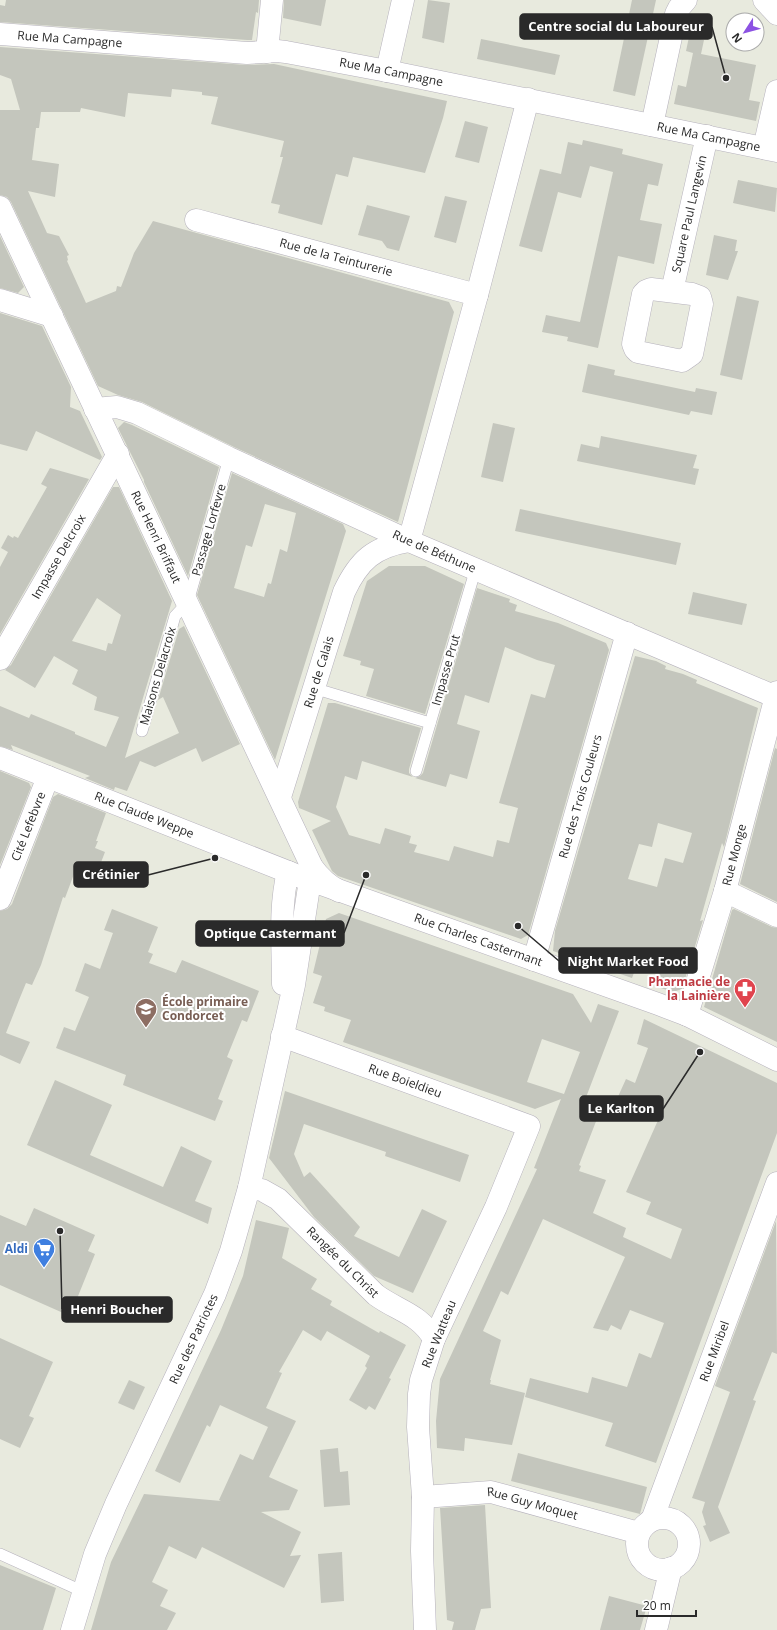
<svg xmlns="http://www.w3.org/2000/svg" width="777" height="1630" font-family="'Open Sans',sans-serif">
<rect width="100%" height="100%" fill="#e8eade"/>
<g fill="#c4c6bd" fill-rule="evenodd">
<path d="M6,0H259L258,13L256,12L252,40H247L0,22V5L5,6Z"/>
<path d="M284,0H326L321,26L283,18Z"/>
<path d="M428,0L450,3L444,43L422,38Z"/>
<path d="M632,0H656L635,96L613,91Z"/>
<path d="M689,37L704,40L701,54L756,65L749,100L760,102L756,121L674,104L678,85L686,87L693,53L686,51Z"/>
<path d="M481,39L560,55L555,75L477,59Z"/>
<path d="M0,47L246,65L274,64L447,101L443,118L425,173L353,157L348,177L336,174L322,225L278,213L280,205L271,203L283,157H280L284,141L211,124L218,97L202,95V92L172,89L171,97L128,93L125,117L81,108L80,112H41L39,128H36L32,160L59,164L55,197L28,191L47,233L59,236L69,255L67,256L68,260L67,261L86,303L116,291L117,286L121,287L134,253L153,221L449,302L454,312L398,522L234,447L142,402L118,395L98,386L11,202L7,197L0,195V110H20L11,79L0,75Z"/>
<path d="M465,121L488,127L479,163L455,157Z"/>
<path d="M583,140L623,149L622,154L663,164L658,186L648,184L640,220L662,224L654,264L618,256L598,348L567,341L568,337L542,332L546,315L580,322L613,172L590,166L581,198L558,192L542,252L519,246L540,169L561,174L568,142L582,145Z"/>
<path d="M738,180L777,188L775,212L733,203Z"/>
<path d="M445,196L467,201L456,243L434,237Z"/>
<path d="M367,205L410,216L399,251L387,248L382,241L358,235Z"/>
<path d="M714,235L737,240L735,251H738L728,280L706,275Z"/>
<path d="M0,236L24,287L18,293L0,288Z"/>
<path d="M737,296L759,301L742,380L720,375Z"/>
<path d="M0,313L42,326L71,387L70,407L80,411L102,457L100,460L36,431L27,451L0,444Z"/>
<path d="M588,364L615,370L614,375L695,392L696,388L717,392L712,415L691,411L689,415L582,392Z"/>
<path d="M124,422L132,425L219,467L188,576L144,482V480L118,428Z"/>
<path d="M493,423L515,428L503,482L481,477Z"/>
<path d="M601,436L697,455L693,468L699,469L695,485L577,461L581,444L599,448Z"/>
<path d="M50,468L89,479L0,634V567L8,552L1,548L8,535L13,538L14,536L18,538L47,487L41,484Z"/>
<path d="M232,473L343,524L346,531L275,760L197,595ZM265,504L296,513L287,552L280,549L271,584L268,583L264,597L234,588L246,545L252,547Z"/>
<path d="M113,487H119L172,601L125,758L179,733L163,697L158,700L179,629L184,626L240,744L202,762L196,748L155,767L140,761L127,791L115,787L114,790L85,778L90,776L11,745L13,750L0,746V706L29,718L31,714L75,732V734L106,747L119,717L94,710L97,697L72,684L78,670L54,656L35,688L5,670L11,665ZM97,598L121,615L112,644L108,643L106,651L72,641Z"/>
<path d="M520,509L681,543L676,565L515,531Z"/>
<path d="M389,566H425L464,584L425,714L366,696L374,669L360,665L361,661L343,656L367,581Z"/>
<path d="M477,588L510,599L509,602L517,605L515,611L558,623L606,643L609,650L528,935L521,939L338,876L332,871L312,830L331,821L299,808L298,802L328,703H335L421,728L409,769V773L413,777L362,761L357,780L345,776L336,807L349,835L380,844L385,828L411,836L409,843L417,845L414,852L449,861L454,846L493,857L497,840L509,843L518,808L499,803L531,694L545,698L555,665L537,660L505,647L489,703L465,695L457,724L480,731L467,779L450,774L446,787L415,778L420,776L423,773Z"/>
<path d="M693,592L747,604L742,625L688,614Z"/>
<path d="M635,656L656,661L666,666L665,669L683,674L697,680L696,683L758,708L724,847L722,843L700,921L703,920L682,989L673,992L655,986L660,970L638,962L632,978L553,951L555,931ZM658,823L692,833L683,863L665,858L657,887L628,879L639,844L652,847Z"/>
<path d="M775,748L777,749V902L740,884Z"/>
<path d="M0,771L29,783L31,787L0,865Z"/>
<path d="M58,794L106,813L96,841H98L95,848L105,852L95,878L83,873L81,877L74,874L65,898L63,897L41,965L32,985L26,983L19,1000L6,1033L30,1042L20,1064L0,1055V911L7,909L12,904L53,797Z"/>
<path d="M112,909L158,927L148,952L153,954L149,963L176,973L182,960L259,991L247,1022L242,1020L227,1057L233,1060L218,1099L223,1101L215,1121L123,1085L126,1075L56,1048L64,1027L75,1031L89,997L75,991L85,963L100,969L113,933L104,930Z"/>
<path d="M734,909L772,927L777,928V1042L704,1007L732,910Z"/>
<path d="M339,913L573,994L591,1023L598,1004L619,1011L585,1100L602,1106L579,1165L581,1166L579,1171L606,1180L593,1213L626,1228L623,1237L671,1259L682,1229L646,1214L651,1202L626,1192L659,1118L616,1101L626,1079L635,1083L648,1048L637,1044L644,1019L777,1083V1133L656,1463L605,1446L613,1423L525,1397L530,1378L588,1393L592,1377L627,1387L639,1353L651,1358L664,1323L630,1310L621,1330L611,1325L608,1331L593,1328L625,1257L543,1219L508,1295L501,1291L483,1331L501,1340L490,1380H491L490,1384L525,1393L512,1445L465,1438L464,1451L437,1448L436,1421L440,1379L537,1169L534,1168L561,1099L535,1109L343,1042L351,1020L324,1011L325,1007L313,1003L322,976L313,973L326,919ZM542,1039L580,1052L564,1094L527,1082Z"/>
<path d="M55,1080L112,1105L90,1155L163,1187L181,1146L212,1161L195,1201L212,1208L208,1224L27,1145Z"/>
<path d="M285,1091L469,1155L460,1182L385,1156L386,1152L304,1124L294,1154L304,1177L310,1172L360,1227L354,1236L399,1257L422,1209L447,1221L413,1293L374,1276L314,1217L269,1158Z"/>
<path d="M34,1208L95,1235L88,1251L95,1254L70,1316L0,1285V1215L26,1226Z"/>
<path d="M256,1220L289,1228L282,1258L317,1279L311,1289L332,1301L330,1305L379,1333L380,1331L406,1345L389,1378L391,1379L375,1410L369,1406L366,1410L349,1400L367,1368L365,1366L370,1356L327,1331L321,1341L303,1330L279,1372L282,1373L266,1408L296,1421L269,1477L298,1490L289,1510L261,1512L301,1532L290,1556L301,1555L284,1588L202,1547L196,1559L169,1546L152,1582L168,1590L160,1606L176,1613L167,1630H91L111,1562L144,1494L221,1501L219,1500L240,1454L253,1460L268,1427L220,1405L210,1427L207,1425L180,1483L155,1471L221,1330L243,1276Z"/>
<path d="M776,1221L777,1354L772,1352L753,1400L756,1401L718,1507L730,1533L710,1542L703,1526L706,1525L702,1512L705,1502L692,1498L730,1392L715,1386Z"/>
<path d="M0,1338L53,1362L29,1416L34,1418L20,1448L0,1439Z"/>
<path d="M129,1380L145,1387L134,1410L118,1403Z"/>
<path d="M338,1448L340,1472L348,1471L350,1505L324,1507L320,1450Z"/>
<path d="M518,1453L647,1487L640,1514L511,1481Z"/>
<path d="M485,1505L491,1608L481,1609L475,1630H452L454,1622L447,1620L440,1508Z"/>
<path d="M342,1552L344,1601L321,1603L318,1554Z"/>
<path d="M0,1565L56,1588L43,1630H0Z"/>
<path d="M609,1596L647,1606L640,1630H600Z"/>
</g>
<g fill="none" stroke-linecap="round" stroke-linejoin="round">
<g stroke="#b5b1bc" stroke-width="12">
<g id="service">
<path d="M313,688L430,723"/>
<path d="M142,731L175,616L188,602L229,458"/>
<path d="M416,771L476,568"/>
<path d="M0,1554L84,1592"/>
</g>
</g>
<g stroke="#b5b1bc" stroke-width="23">
<g id="minor">
<path d="M764,0L777,14"/>
<path id="s1" d="M0,34L247,53L277,51L286,52L387,71L777,151"/>
<path d="M267,52L272,0"/>
<path d="M387,71L403,0"/>
<path d="M652,125L676,14L679,8L686,0"/>
<path d="M764,148L777,91"/>
<path id="s2" d="M196,220L477,295"/>
<path d="M651,289L692,294L700,297L702,304L692,354L682,361L638,352L635,349L633,344L643,294L646,291Z"/>
<path id="s3" d="M672,291L707,136"/>
<path d="M0,300L52,316"/>
<path id="s4" d="M95,409L117,407L137,413L229,458L409,541L776,697"/>
<path d="M409,541L477,295L528,99"/>
<path id="s5" d="M0,659L118,454"/>
<path id="s6" d="M280,797L344,592C359,560 374,547 409,541"/>
<path id="s7" d="M321,884L658,1004L687,1015L777,1060"/>
<path d="M725,891L777,916"/>
<path id="s8" d="M0,899L48,777"/>
<path id="s9" d="M534,960L627,633"/>
<path id="s10" d="M687,1015L725,891L777,692"/>
<path id="s11" d="M282,1036L529,1126L496,1207L434,1339L421,1380L419,1394L418,1427L423,1497L422,1551L425,1630"/>
<path id="s12" d="M249,1188L262,1190L278,1199L376,1295C398,1311 420,1314 434,1339"/>
<path id="s13" d="M423,1497L491,1492L639,1533"/>
<circle cx="663" cy="1544" r="26"/>
<path id="s14" d="M652,1520L777,1183"/>
<path d="M656,1630L671,1568"/>
</g>
</g>
<g stroke="#b5b1bc" stroke-width="23">
<g id="tertiary">
<path id="s15" d="M0,207L312,867C320,878 327,885 339,891"/>
<path id="s16" d="M0,758L311,881"/>
<path d="M283,984C283,947 279,908 288,872"/>
<path id="s17" d="M72,1630L95,1554L116,1504L215,1294L231,1251L249,1188L294,985L312,867"/>
</g>
</g>
<use href="#service" stroke="#fff" stroke-width="11"/>
<use href="#minor" stroke="#fff" stroke-width="22"/>
<use href="#tertiary" stroke="#fff" stroke-width="22"/>
</g>
<defs>
<g id="pharmacy-pin" transform="scale(1.15)"><path d="M0 17L-7.5 6A9.5 9.5 0 1 1 7.5 6Z" fill="#e0444e" stroke="#fff"/><path d="M-2-6h4v4h4v4h-4v4h-4v-4h-4v-4h4Z" fill="#fff"/></g>
<g id="school-pin" transform="scale(1.15)"><path d="M0 17L-7.5 6A9.5 9.5 0 1 1 7.5 6Z" fill="#8d6e63" stroke="#fff"/><path d="M0-5L7-2L0 1L-7-2ZM-4 1L0 2.5L4 1V4Q0 6-4 4Z" fill="#fff"/></g>
<g id="supermarket-pin" transform="scale(1.15)"><path d="M0 17L-7.5 6A9.5 9.5 0 1 1 7.5 6Z" fill="#3f7fe0" stroke="#fff"/><path d="M-6-5.5h2.5l.6 2H6L4.5 2H-2.5L-4.4-4H-6ZM-1.5 3.2a1.3 1.3 0 1 0 .1 0ZM3 3.2a1.3 1.3 0 1 0 .1 0Z" fill="#fff"/></g>
</defs>
<g fill-rule="evenodd">
<use href="#pharmacy-pin" x="745" y="989"/>
<use href="#school-pin" x="146" y="1009"/>
<use href="#supermarket-pin" x="44" y="1249"/>
</g>
<g text-anchor="middle" stroke-width="4" stroke-linejoin="round" paint-order="stroke">
<g font-size="12" fill="#2a2a2a" stroke="#fff">
<text dy="4" stroke="none"><textPath href="#s1" startOffset="70">Rue Ma Campagne</textPath></text>
<text dy="4" stroke="none"><textPath href="#s1" startOffset="394">Rue Ma Campagne</textPath></text>
<text dy="4" stroke="none"><textPath href="#s1" startOffset="718">Rue Ma Campagne</textPath></text>
<text dy="4" stroke="none"><textPath href="#s3" startOffset="79">Square Paul Langevin</textPath></text>
<text dy="4" stroke="none"><textPath href="#s2" startOffset="145">Rue de la Teinturerie</textPath></text>
<text transform="translate(209 530) rotate(-74)" y="4">Passage Lorfevre</text>
<text dy="4" stroke="none"><textPath href="#s15" startOffset="365">Rue Henri Briffaut</textPath></text>
<text dy="4" stroke="none"><textPath href="#s4" startOffset="371">Rue de Béthune</textPath></text>
<text dy="4" stroke="none"><textPath href="#s5" startOffset="118">Impasse Delcroix</textPath></text>
<text transform="translate(446 670) rotate(-74)" y="4">Impasse Prut</text>
<text dy="4" stroke="none"><textPath href="#s6" startOffset="131">Rue de Calais</textPath></text>
<text transform="translate(158 676) rotate(-74)" y="4">Maisons Delacroix</text>
<text dy="4" stroke="none"><textPath href="#s9" startOffset="170">Rue des Trois Couleurs</textPath></text>
<text dy="4" stroke="none"><textPath href="#s16" startOffset="155">Rue Claude Weppe</textPath></text>
<text dy="4" stroke="none"><textPath href="#s8" startOffset="78">Cité Lefebvre</textPath></text>
<text dy="4" stroke="none"><textPath href="#s10" startOffset="167">Rue Monge</textPath></text>
<text dy="4" stroke="none"><textPath href="#s7" startOffset="167">Rue Charles Castermant</textPath></text>
<text dy="4" stroke="none"><textPath href="#s11" startOffset="131">Rue Boieldieu</textPath></text>
<text dy="4" stroke="none"><textPath href="#s12" startOffset="122">Rangée du Christ</textPath></text>
<text transform="translate(439 1334) rotate(-68)" y="4">Rue Watteau</text>
<text dy="4" stroke="none"><textPath href="#s17" startOffset="316">Rue des Patriotes</textPath></text>
<text dy="4" stroke="none"><textPath href="#s14" startOffset="180">Rue Miribel</textPath></text>
<text dy="4" stroke="none"><textPath href="#s13" startOffset="111">Rue Guy Moquet</textPath></text>
</g>
<g font-size="12" font-weight="bold" fill="#be3a42" stroke="#fff" text-anchor="end">
<text x="730" y="986">Pharmacie de<tspan x="730" dy="14">la Lainière</tspan></text>
</g>
<g font-size="12" font-weight="bold" fill="#785e54" stroke="#fff" text-anchor="start">
<text x="162" y="1006">École primaire<tspan x="162" dy="14">Condorcet</tspan></text>
</g>
<g font-size="12" font-weight="bold" fill="#366cbe" stroke="#fff" text-anchor="end">
<text x="28" y="1253">Aldi</text>
</g>
</g>
<path fill="none" stroke="#2a2a2a" stroke-width="1.5" d="M726 78L712 27M215 858L148 875M366 875L344 933M518 926L559 961M700 1052L663 1109M60 1231L62 1309"/>
<g fill="#2a2a2a" stroke="#fff" stroke-width="1.5">
<circle cx="726" cy="78" r="4"/>
<circle cx="215" cy="858" r="4"/>
<circle cx="366" cy="875" r="4"/>
<circle cx="518" cy="926" r="4"/>
<circle cx="700" cy="1052" r="4"/>
<circle cx="60" cy="1231" r="4"/>
</g>
<g fill="#2a2a2a" stroke="#2a2a2a" stroke-width="1.5">
<rect x="520" y="14" width="192" height="25" rx="4"/>
<rect x="74" y="862" width="74" height="25" rx="4"/>
<rect x="196" y="921" width="148" height="25" rx="4"/>
<rect x="559" y="948" width="138" height="25" rx="4"/>
<rect x="580" y="1096" width="83" height="25" rx="4"/>
<rect x="62" y="1297" width="110" height="25" rx="4"/>
</g>
<g font-size="13" text-anchor="middle" font-weight="bold" fill="#fff">
<text x="616" y="31">Centre social du Laboureur</text>
<text x="111" y="879">Crétinier</text>
<text x="270" y="938">Optique Castermant</text>
<text x="628" y="966">Night Market Food</text>
<text x="621" y="1113">Le Karlton</text>
<text x="117" y="1314">Henri Boucher</text>
</g>
<g transform="translate(745 32) rotate(234)"><circle r="19" fill="#ffffff" stroke="#aaaaaa"/>
<path d="M0-3L7 15L0 10L-7 15Z" fill="#8c52e3"/>
<text y="-6" font-size="11" font-weight="bold" text-anchor="middle" fill="#2a2a2a">N</text>
</g>
<path d="M637 1610v6h59v-6" fill="none" stroke="#2a2a2a" stroke-width="2"/>
<text x="643" y="1610" font-size="12" fill="#2a2a2a" stroke="#ffffff" stroke-width="3" paint-order="stroke">20 m</text>
</svg>
